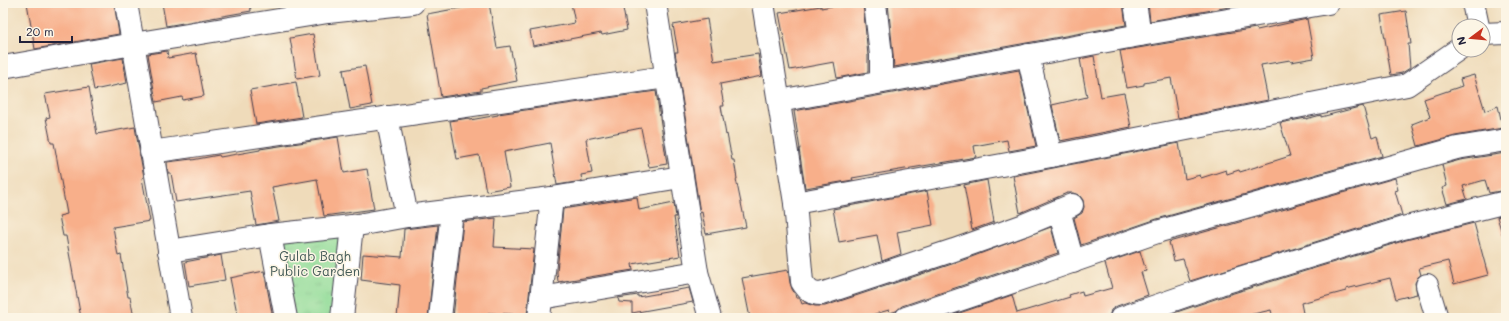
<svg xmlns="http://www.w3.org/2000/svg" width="1509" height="321" font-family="Mali,sans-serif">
<defs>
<pattern id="park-tufts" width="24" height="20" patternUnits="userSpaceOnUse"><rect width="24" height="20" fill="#90dc98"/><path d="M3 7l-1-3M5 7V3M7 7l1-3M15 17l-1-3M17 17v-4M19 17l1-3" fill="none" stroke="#7cbc84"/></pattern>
</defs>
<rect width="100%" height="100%" fill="#fcf5e5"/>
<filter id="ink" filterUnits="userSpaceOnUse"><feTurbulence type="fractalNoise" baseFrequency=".025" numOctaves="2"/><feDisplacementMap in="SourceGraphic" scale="8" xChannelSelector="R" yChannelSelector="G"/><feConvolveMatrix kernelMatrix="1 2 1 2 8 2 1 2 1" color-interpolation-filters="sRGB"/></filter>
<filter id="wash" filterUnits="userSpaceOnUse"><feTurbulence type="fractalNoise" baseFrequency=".012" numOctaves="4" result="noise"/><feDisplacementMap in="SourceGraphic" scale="16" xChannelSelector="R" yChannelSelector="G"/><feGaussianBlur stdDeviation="0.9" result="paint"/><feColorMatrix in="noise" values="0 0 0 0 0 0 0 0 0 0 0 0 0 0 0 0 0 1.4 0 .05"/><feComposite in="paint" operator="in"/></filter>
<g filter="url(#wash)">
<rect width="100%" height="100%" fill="#efdbba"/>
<path fill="url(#park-tufts)" stroke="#597f6a" d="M346,232L338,318H294L282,237Z"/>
<g id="blocks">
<g fill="#f8af8a">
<path d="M27,3H114L119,34L35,49Z"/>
<path d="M162,3H250L251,11L166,26Z"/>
<path d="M471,3H489L497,48L510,46L517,81L481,88V91L441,97L427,14L471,6Z"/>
<path d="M571,3H622L627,30L602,35L601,33L533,46L530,31L575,23Z"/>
<path d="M849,3H863L868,56V72L837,78L834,62L790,70L779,13L821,6V8Z"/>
<path d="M888,3H1123L1126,25L894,67L893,54Z"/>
<path d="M1148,3H1234L1235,6L1150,21Z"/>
<path d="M1406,11L1411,44H1408L1410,68L1402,73L1391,75L1381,15Z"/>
<path d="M707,19L714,61L758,54L762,76L720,84L724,106H721L726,135L727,134L732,160H734L737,179H736L746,227L706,234L702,212L700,213L675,52H678L673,25Z"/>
<path d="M1307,19L1314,58L1291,62L1290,60L1261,65L1268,100L1178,118L1171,78L1144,83V85L1127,88L1120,51L1239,31L1256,28L1257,30Z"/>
<path d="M313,34L320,75L297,79L290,38Z"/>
<path d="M167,51L168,58L196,53L204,96L183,100L182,97L156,102L148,54Z"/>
<path d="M1094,56L1101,97L1124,93L1131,127L1060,141L1052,105L1087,97L1080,59Z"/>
<path d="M123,58L127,83L94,90L89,64Z"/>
<path d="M365,66L372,105L350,109L343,70Z"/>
<path d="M1019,70L1036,146L1009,151L1007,140L974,146L976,157L852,178L853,180L805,188L799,149H800L794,111Z"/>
<path d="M1474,75L1485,111L1498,106L1503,128L1455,136L1418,146L1412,124L1430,117L1424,99L1462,86L1460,79Z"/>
<path d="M296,82L302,117L256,124L250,90Z"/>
<path d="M89,87L97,134L135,127L144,177L142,178L150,221L113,227L118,256L121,255L128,297H130L134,318H81L66,236H63L59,216L67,214L54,143H51L46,118L50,117L45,94Z"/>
<path d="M656,91L667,164L649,167L641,128L586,139L592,173L581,175L582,181L557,185L550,143L504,152L510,187L486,191L479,155L457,159L450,121L469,118L470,120L498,115V114Z"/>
<path d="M1363,106L1372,138L1377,136L1382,156L1157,219L1081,245L1074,218L1082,213L1084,207L1083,200L1079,195L1073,193H1067L1020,213L1013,176L1179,143L1185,179L1200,175L1201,178L1226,170L1227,174L1239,170L1240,172L1290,156L1280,123L1306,118V119L1321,115V117Z"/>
<path d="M338,137L344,173L367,169L374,209L324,216L317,179L272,187L279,221L256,225L250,191L176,202L171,173H168L167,162L192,159V160L219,155L220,157L260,150V149Z"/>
<path d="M1506,153V190L1489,193L1485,180L1463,186L1467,199L1447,204L1442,188L1447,186L1442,165L1460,160Z"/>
<path d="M1395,178L1398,190L1395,191L1402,215L1190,281L1183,259L1174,261L1169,242Z"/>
<path d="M987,180L994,222L972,230L964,185Z"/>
<path d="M927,191L933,225L897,232L901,254L882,261L877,235L839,242L833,209Z"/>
<path d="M637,197L639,210L674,203L676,217H674L680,256L632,264L633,270L558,282L557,272L563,209Z"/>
<path d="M1506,215V235L1503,236L1497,217Z"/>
<path d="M496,218L494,247L534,249L527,315L488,313V318H453L463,222Z"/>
<path d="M1474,223L1488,275L1454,284L1448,261L1419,268L1421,275L1418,277L1415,283L1417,294L1396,299L1390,278L1346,289V291L1301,303L1304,318H1273L1271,310L1236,318H1159L1224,296L1406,240Z"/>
<path d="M438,225L428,318H397L400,285L361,280L363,254L402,257L404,229Z"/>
<path d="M1051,227L1058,253L902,306L896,311L890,313L889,310L861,318H750L742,278L788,270L790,283L792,289L795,294L796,298H799L800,299L802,304L805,303L815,306H825L958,262Z"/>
<path d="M1140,251L1146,271L1141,272L1148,295L1117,306L1111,310L1109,318H945L1012,295L1017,313L1070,297L1069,295L1082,291L1083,296L1112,288L1105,263Z"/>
<path d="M221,255L225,280L189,286L185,262Z"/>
<path d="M264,271L273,318H238L230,278Z"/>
<path d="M689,288L693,302L632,313V303L619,302L618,298L638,295V297Z"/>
</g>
</g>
</g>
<g filter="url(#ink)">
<use href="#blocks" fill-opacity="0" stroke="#413e4e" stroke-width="1"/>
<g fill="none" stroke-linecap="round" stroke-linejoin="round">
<g stroke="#413e4e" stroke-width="24">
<g id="minor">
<path d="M126,3L181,318"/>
<path d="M655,3L697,272L710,318"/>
<path d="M763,3L795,203L1051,156L1407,85L1459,49"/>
<path d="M875,3L881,55V82"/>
<path d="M1135,3L1140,35"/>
<path d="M1473,3L1478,26"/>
<path d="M1483,34L1506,33"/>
<path d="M1028,55L1051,156"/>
<path d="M3,67L133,44L328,12L413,3"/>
<path d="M779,101L1140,35L1328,3"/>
<path d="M387,117L407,216"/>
<path d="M151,152L666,77"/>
<path d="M795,203L802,282C808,290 810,294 821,294L954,250L1024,225L1072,205"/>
<path d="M1059,210L1073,262"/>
<path d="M270,235L286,318"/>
<path d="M169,251L270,235L352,226L407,216L552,198L681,177"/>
<path d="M1427,285L1437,318"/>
<path d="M541,298L697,272"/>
<path d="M342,318L352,226"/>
<path d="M440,318L452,211"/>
<path d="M539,318L552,198"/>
<path d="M906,318L1057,267L1160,231L1457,148L1506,140"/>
<path d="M1121,318L1220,284L1403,228L1506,202"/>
</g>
</g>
<use href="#minor" stroke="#fff" stroke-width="22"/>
</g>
</g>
<g text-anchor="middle" stroke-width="3" stroke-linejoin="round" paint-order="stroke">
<g font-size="13" fill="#435a57" stroke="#fcf5e5">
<text x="315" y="261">Gulab Bagh<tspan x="315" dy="15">Public Garden</tspan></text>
</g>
</g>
<rect width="1509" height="321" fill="none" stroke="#fcf5e5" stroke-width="16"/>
<g transform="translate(1471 38) rotate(254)"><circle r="19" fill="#fcf5e5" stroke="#a5a1a1"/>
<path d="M0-3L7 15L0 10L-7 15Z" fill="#c8321e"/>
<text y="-6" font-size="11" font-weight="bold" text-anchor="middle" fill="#22223b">N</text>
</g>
<path d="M20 36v6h52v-6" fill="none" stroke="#22223b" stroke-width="2"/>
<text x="26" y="36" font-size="12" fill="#22223b" stroke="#fcf5e5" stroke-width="3" paint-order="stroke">20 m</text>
</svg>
